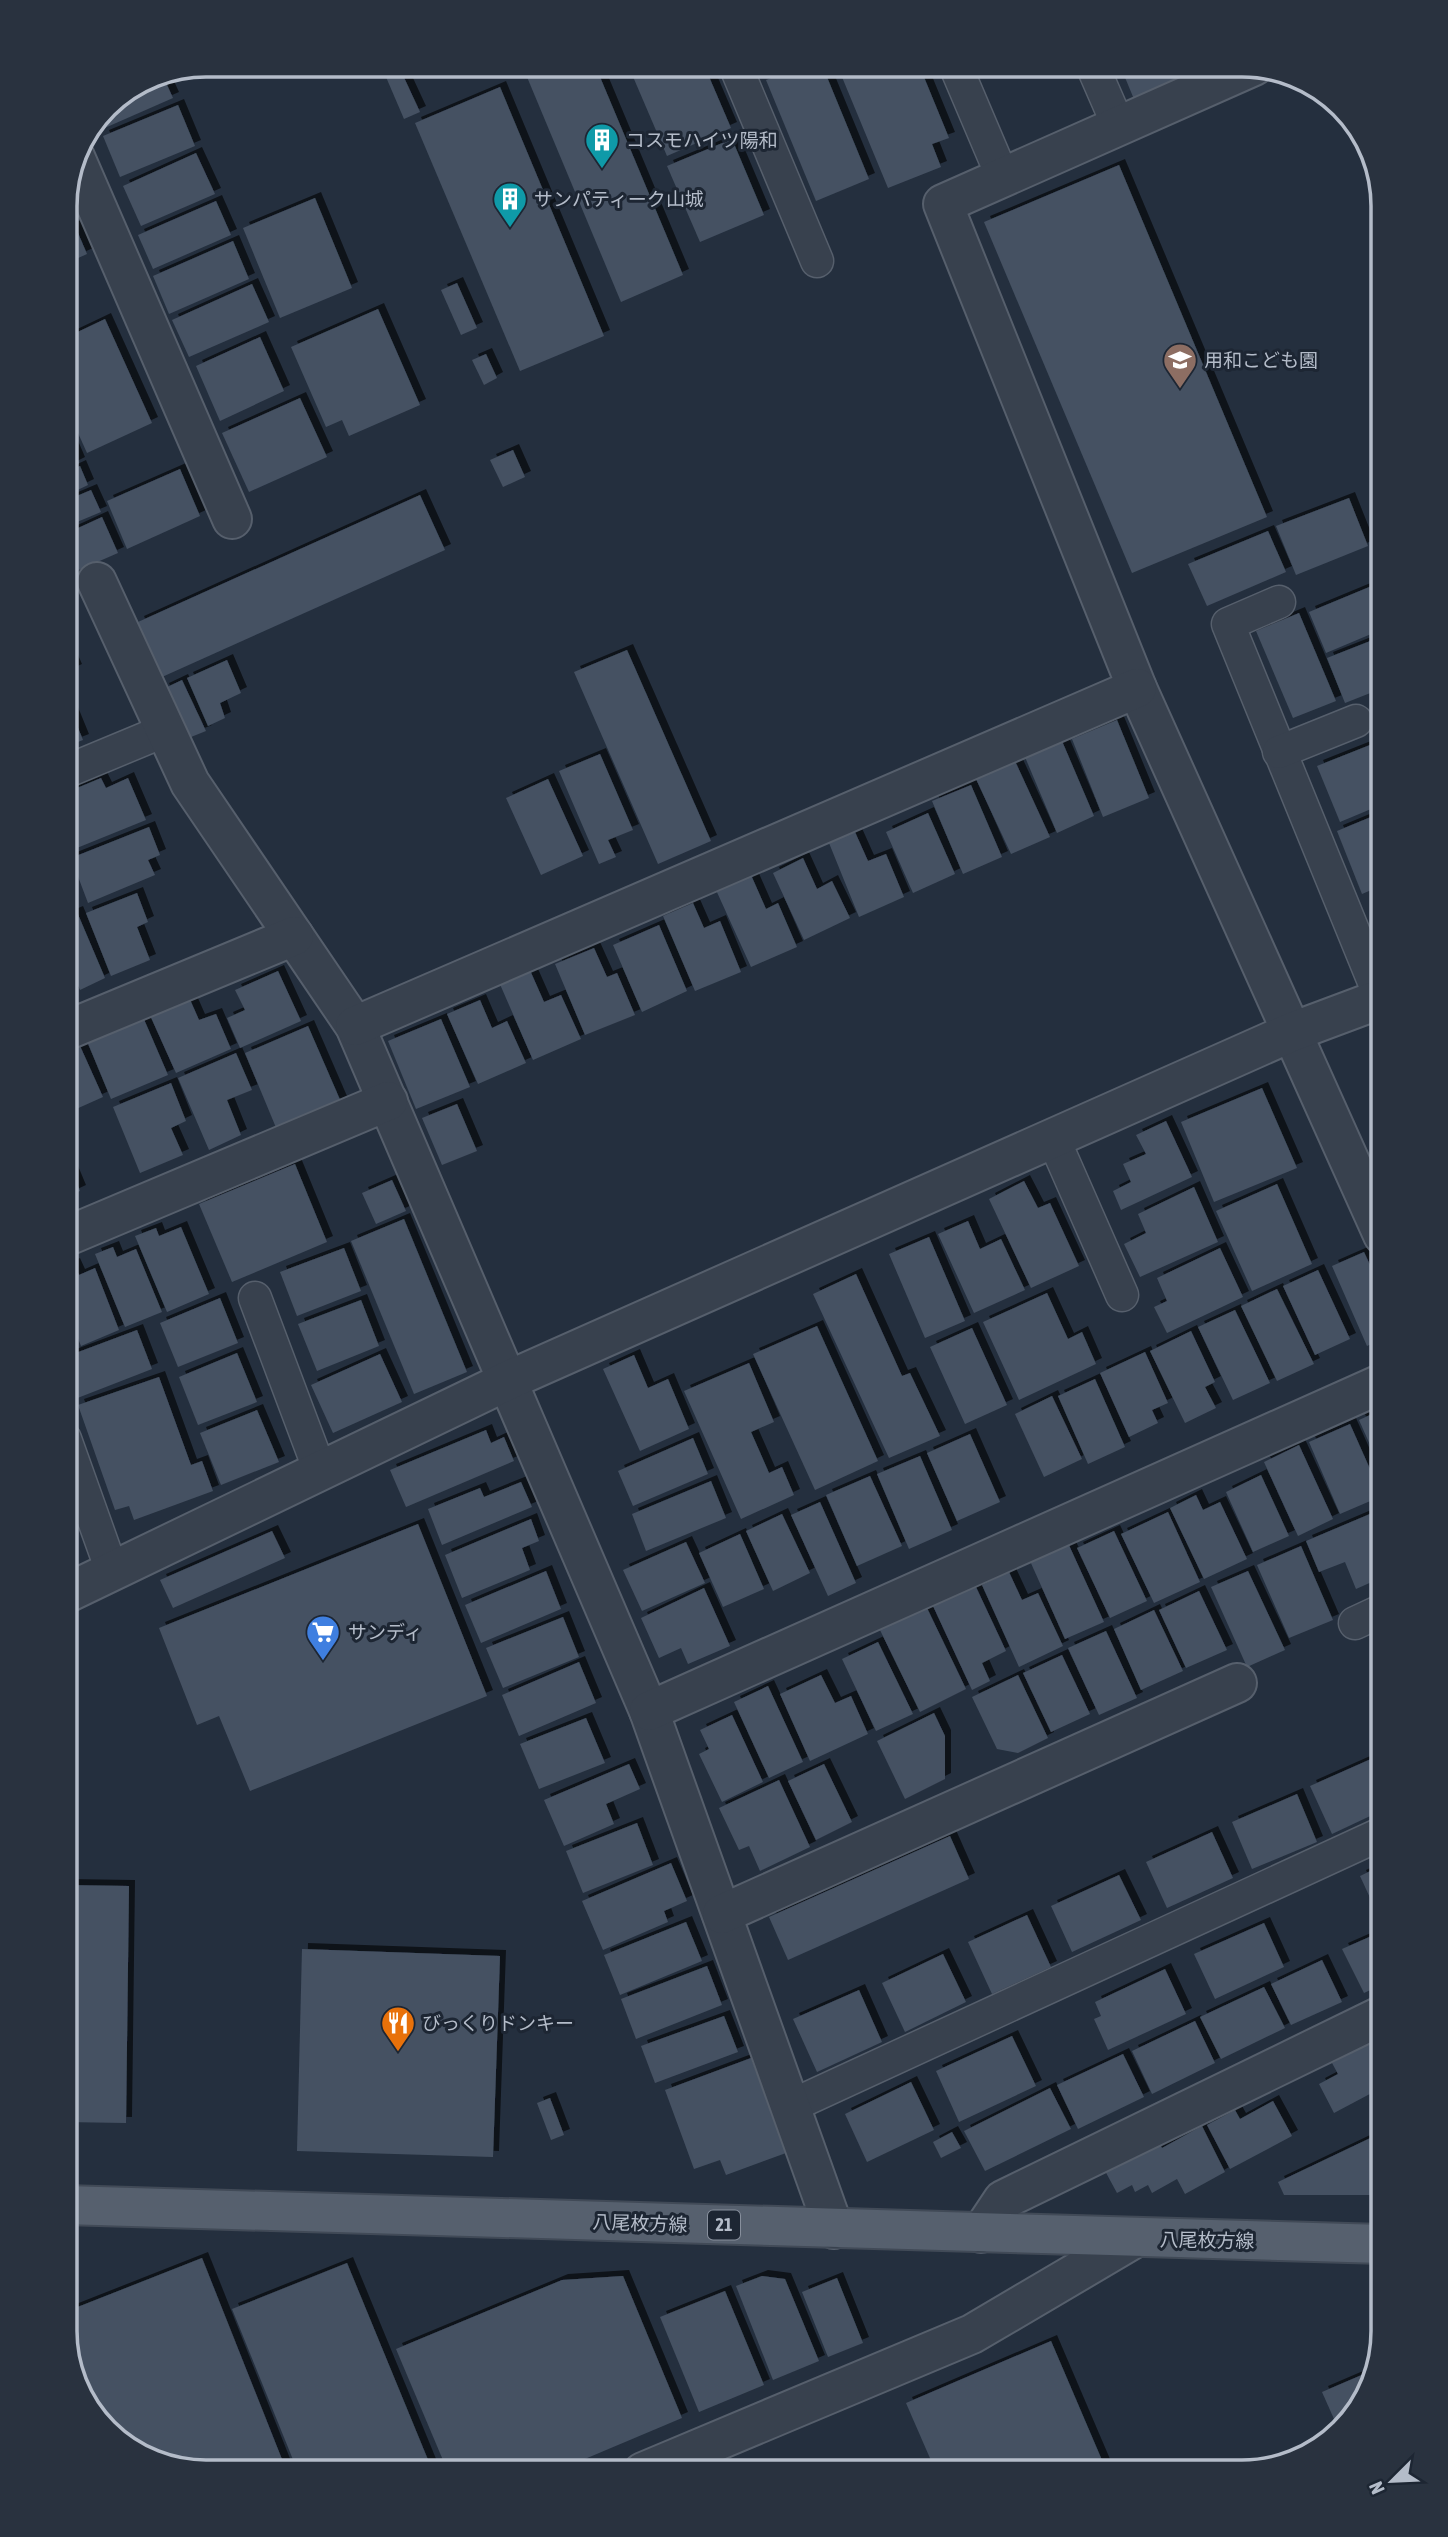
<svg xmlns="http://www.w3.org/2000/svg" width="1448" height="2537" font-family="'Asap Condensed','Noto Sans JP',sans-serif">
<defs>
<filter id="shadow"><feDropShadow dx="6" dy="-6" stdDeviation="0" flood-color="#0009"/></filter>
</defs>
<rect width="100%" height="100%" fill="#242f3e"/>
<g fill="#455162" filter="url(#shadow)">
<path d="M522,65H595L683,275L621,302Z"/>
<path d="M648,65H704L731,128L667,156L631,72Z"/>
<path d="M804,65H822L869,179L816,201L766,80Z"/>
<path d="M837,65H919L949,138L932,144L941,167L888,188Z"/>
<path d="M1148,65H1217L1136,104L1124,75Z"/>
<path d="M401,71L420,112L404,119L386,77Z"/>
<path d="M162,74L173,98L91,134L90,131L107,106L153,75Z"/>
<path d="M500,87L604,336L520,371L415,123Z"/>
<path d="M178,105L195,146L120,177L103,136Z"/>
<path d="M732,139L764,215L700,242L667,166Z"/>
<path d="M196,153L215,194L141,226L123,186Z"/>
<path d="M1119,165L1267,517L1132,573L984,222Z"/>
<path d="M315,198L352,288L280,318L243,228Z"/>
<path d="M216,201L231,235L153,269L138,235Z"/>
<path d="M75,226L87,254L65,264V230Z"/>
<path d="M233,241L249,279L169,314L153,276Z"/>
<path d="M457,283L477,328L461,335L441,290Z"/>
<path d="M252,284L269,322L189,357L172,320Z"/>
<path d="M378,309L420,405L349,436L342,420L326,427L291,347Z"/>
<path d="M105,319L152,423L87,453L65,404V338Z"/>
<path d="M260,337L284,391L220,421L196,366Z"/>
<path d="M486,354L497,378L484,385L472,360Z"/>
<path d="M300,398L327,457L249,492L222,433Z"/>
<path d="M70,442L79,463L65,470V444Z"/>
<path d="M513,450L525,477L503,487L490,460Z"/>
<path d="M80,466L88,485L65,496V473Z"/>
<path d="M180,469L200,516L127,549L107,501Z"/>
<path d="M91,490L101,512L65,527V501Z"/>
<path d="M420,495L445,550L162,677L138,622Z"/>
<path d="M1349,498L1368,546L1296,575L1276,526Z"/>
<path d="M102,517L118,553L65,576V534Z"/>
<path d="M1268,531L1286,572L1207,606L1188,564Z"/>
<path d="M1379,583L1383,593V629L1326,653L1309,612Z"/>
<path d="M1299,613L1336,701L1293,718L1256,631Z"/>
<path d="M1383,636V688L1345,703L1327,658Z"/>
<path d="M65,645L76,670L65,675Z"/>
<path d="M627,650L711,841L658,864L574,672Z"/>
<path d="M227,660L241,693L220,703L225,718L208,726L187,678Z"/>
<path d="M182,680L206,731L186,739L163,689Z"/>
<path d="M65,696L83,740L65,747Z"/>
<path d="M1117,720L1149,798L1103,817L1072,739Z"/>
<path d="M1062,741L1094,816L1057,833L1025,757Z"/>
<path d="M1375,743L1383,763V804L1340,822L1317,766Z"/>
<path d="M600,754L633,830L608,840L616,857L599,864L559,771Z"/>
<path d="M1015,761L1050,837L1011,854L976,779Z"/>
<path d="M101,778L106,788L128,778L146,820L67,852L65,793Z"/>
<path d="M548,779L583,856L541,875L506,798Z"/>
<path d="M971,785L1002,857L963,874L932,801Z"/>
<path d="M1383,812V885L1362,894L1337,831Z"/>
<path d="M928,813L955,874L913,893L886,832Z"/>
<path d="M149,827L160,855L148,860L155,875L88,903L71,858Z"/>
<path d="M855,832L868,861L886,854L904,897L859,917L829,843Z"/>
<path d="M803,858L817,889L832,881L850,918L804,940L773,873Z"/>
<path d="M751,875L766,909L778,903L797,947L751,967L716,890Z"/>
<path d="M137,893L148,922L137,927L150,960L111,976L86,913Z"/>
<path d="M693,903L704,928L720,921L741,972L695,991L663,916Z"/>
<path d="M77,912L105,978L80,990L65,956V917Z"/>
<path d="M659,925L687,991L642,1012L613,945Z"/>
<path d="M594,948L607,977L617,973L635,1015L585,1035L555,964Z"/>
<path d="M65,967L77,992L65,997Z"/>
<path d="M529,968L544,1002L561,995L581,1039L533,1060L499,982Z"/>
<path d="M278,971L301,1021L240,1048L227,1018L245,1010L235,990Z"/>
<path d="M188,995L199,1020L216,1014L231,1049L176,1073L149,1013Z"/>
<path d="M480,1000L492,1028L507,1021L526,1063L478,1084L447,1014Z"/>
<path d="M143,1017L168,1075L111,1099L87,1041Z"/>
<path d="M441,1019L470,1087L416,1109L388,1041Z"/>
<path d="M308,1026L341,1102L277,1130L245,1053Z"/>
<path d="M76,1037L103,1097L65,1114V1042Z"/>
<path d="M236,1053L252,1090L227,1100L241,1135L209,1150L178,1078Z"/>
<path d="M171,1083L186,1121L171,1128L183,1155L140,1173L113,1107Z"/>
<path d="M1262,1088L1297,1168L1214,1202L1181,1122Z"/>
<path d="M457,1104L477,1151L442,1165L422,1118Z"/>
<path d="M1166,1121L1192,1177L1121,1210L1113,1191L1131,1182L1123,1164L1146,1154L1136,1135Z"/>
<path d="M65,1155L80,1191L65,1198Z"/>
<path d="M295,1164L327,1242L232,1282L199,1204Z"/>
<path d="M392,1180L406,1211L376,1224L362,1193Z"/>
<path d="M1024,1181L1038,1208L1050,1203L1079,1266L1031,1288L989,1199Z"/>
<path d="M1277,1184L1312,1264L1252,1291L1216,1211Z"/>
<path d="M1194,1187L1218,1242L1140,1277L1124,1244L1146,1233L1138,1214Z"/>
<path d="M404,1219L467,1372L414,1394L351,1241Z"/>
<path d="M968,1221L980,1249L1001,1239L1025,1290L974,1313L938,1234Z"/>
<path d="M181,1227L209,1294L167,1312L135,1236L156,1228L159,1236Z"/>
<path d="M929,1237L965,1321L925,1338L889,1254Z"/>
<path d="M113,1247L117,1257L136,1249L162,1312L125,1327L95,1254Z"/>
<path d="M344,1248L361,1291L297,1316L280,1272Z"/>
<path d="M1220,1248L1243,1297L1167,1333L1154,1307L1167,1301L1157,1278Z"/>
<path d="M1364,1252L1383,1293V1339L1367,1346L1332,1266Z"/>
<path d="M74,1264L79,1275L95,1268L119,1330L81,1346L65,1306V1268Z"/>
<path d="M1318,1270L1350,1339L1315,1355L1283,1286Z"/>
<path d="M856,1274L902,1376L910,1373L940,1436L889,1458L813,1294Z"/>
<path d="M1277,1289L1314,1364L1277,1381L1241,1306Z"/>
<path d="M1047,1293L1068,1339L1082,1332L1096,1364L1019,1400L983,1322Z"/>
<path d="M220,1298L238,1343L178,1367L160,1323Z"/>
<path d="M361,1300L379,1346L317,1371L298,1324Z"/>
<path d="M1235,1310L1270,1383L1233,1400L1198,1327Z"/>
<path d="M65,1322L74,1344L65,1348Z"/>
<path d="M817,1326L878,1461L815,1490L753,1354Z"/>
<path d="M972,1328L1007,1405L965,1424L930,1347Z"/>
<path d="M137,1330L152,1369L75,1399L65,1372V1357Z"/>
<path d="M1191,1331L1215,1382L1205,1387L1216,1408L1185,1423L1150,1351Z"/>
<path d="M1145,1352L1168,1403L1152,1410L1158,1423L1129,1437L1100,1373Z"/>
<path d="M237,1353L257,1402L198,1425L179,1377Z"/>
<path d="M380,1354L402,1402L333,1433L311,1385Z"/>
<path d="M634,1355L648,1388L668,1379L689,1429L640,1451L603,1369Z"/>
<path d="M749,1363L774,1422L751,1432L769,1473L782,1467L794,1495L741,1519L684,1391Z"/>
<path d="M159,1377L191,1465L202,1461L213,1491L134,1520L129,1506L115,1510L78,1405Z"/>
<path d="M1095,1379L1125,1447L1088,1464L1058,1396Z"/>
<path d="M1052,1396L1082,1459L1044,1477L1015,1414Z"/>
<path d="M1383,1409V1474L1359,1420Z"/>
<path d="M257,1410L279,1462L221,1485L200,1433Z"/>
<path d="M1350,1424L1382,1496L1340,1514L1309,1442Z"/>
<path d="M486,1430L491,1443L504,1437L514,1461L406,1507L390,1470Z"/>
<path d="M970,1434L1000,1502L957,1521L927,1453Z"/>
<path d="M693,1438L708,1474L633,1506L618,1471Z"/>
<path d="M1299,1445L1333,1519L1298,1536L1264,1462Z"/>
<path d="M920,1456L952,1530L909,1549L877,1474Z"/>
<path d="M1261,1475L1289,1536L1253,1552L1226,1492Z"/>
<path d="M870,1476L902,1546L857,1566L826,1495Z"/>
<path d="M711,1481L726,1518L646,1551L632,1514Z"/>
<path d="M521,1482L532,1507L442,1545L428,1509L480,1488L484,1497Z"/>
<path d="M1196,1495L1203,1510L1220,1502L1247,1559L1204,1579L1170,1508Z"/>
<path d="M820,1502L856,1583L828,1596L791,1515Z"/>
<path d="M1377,1511L1383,1526V1577L1356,1589L1345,1562L1319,1572L1306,1541Z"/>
<path d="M1168,1512L1200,1582L1154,1603L1121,1534Z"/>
<path d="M782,1514L810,1573L773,1591L746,1531Z"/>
<path d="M531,1519L539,1541L522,1548L530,1570L462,1598L445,1555Z"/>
<path d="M418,1524L487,1696L250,1791L219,1716L197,1725L159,1628Z"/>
<path d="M272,1531L285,1558L173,1608L160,1580Z"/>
<path d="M1114,1531L1147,1601L1110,1618L1077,1548Z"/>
<path d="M740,1534L764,1589L723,1607L699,1553Z"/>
<path d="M686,1542L705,1583L642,1611L623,1570Z"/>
<path d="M1068,1543L1104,1622L1065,1639L1030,1561Z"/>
<path d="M1301,1546L1333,1620L1289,1638L1257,1565Z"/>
<path d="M546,1571L561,1609L481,1643L465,1605Z"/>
<path d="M1248,1571L1285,1650L1247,1667L1211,1587Z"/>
<path d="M1009,1572L1022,1600L1038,1593L1063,1646L1019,1667L982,1585Z"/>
<path d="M976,1587L1006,1651L982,1663L990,1681L972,1690L933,1606Z"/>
<path d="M704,1588L730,1646L688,1664L681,1648L659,1658L641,1618Z"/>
<path d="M1199,1591L1227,1650L1186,1668L1159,1610Z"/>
<path d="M927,1608L966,1689L920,1712L880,1630Z"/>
<path d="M1154,1610L1183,1671L1141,1690L1114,1629Z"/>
<path d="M563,1617L579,1657L503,1688L486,1648Z"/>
<path d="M1106,1631L1137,1698L1099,1715L1068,1648Z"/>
<path d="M878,1642L913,1714L876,1731L842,1659Z"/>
<path d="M1062,1655L1090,1714L1051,1732L1023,1673Z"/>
<path d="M579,1662L596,1703L519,1736L502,1695Z"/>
<path d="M821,1675L835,1703L851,1696L868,1734L810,1761L780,1694Z"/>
<path d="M1018,1675L1048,1738L1018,1753L997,1749L972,1697Z"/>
<path d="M768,1686L803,1762L769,1778L734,1702Z"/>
<path d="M934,1713L945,1736V1779L905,1799L877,1741Z"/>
<path d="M732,1715L763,1782L722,1802L699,1754L709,1749L700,1730Z"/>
<path d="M586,1718L605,1763L539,1789L520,1744Z"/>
<path d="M1380,1755L1383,1761V1810L1332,1834L1310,1786Z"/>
<path d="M629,1764L640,1789L606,1804L614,1824L564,1846L544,1800Z"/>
<path d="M824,1764L852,1822L816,1840L788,1781Z"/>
<path d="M779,1780L810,1847L760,1871L749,1846L739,1850L719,1808Z"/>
<path d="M1297,1794L1317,1842L1252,1869L1232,1822Z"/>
<path d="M637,1823L653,1865L583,1893L566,1851Z"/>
<path d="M1212,1832L1233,1878L1167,1908L1146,1862Z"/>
<path d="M950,1836L969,1879L788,1960L769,1917Z"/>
<path d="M671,1863L687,1901L664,1911L668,1922L603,1950L582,1901Z"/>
<path d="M1383,1865V1926L1360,1876Z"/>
<path d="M1119,1875L1141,1920L1072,1952L1051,1906Z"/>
<path d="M65,1885L129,1886L126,2123L65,2122Z"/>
<path d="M1027,1915L1051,1967L992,1994L968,1942Z"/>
<path d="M686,1922L702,1961L620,1995L604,1955Z"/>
<path d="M1264,1923L1284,1967L1215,1999L1194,1954Z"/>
<path d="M1383,1931V1984L1364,1993L1342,1949Z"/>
<path d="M302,1949L500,1956L493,2157L297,2151Z"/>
<path d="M943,1954L966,2002L905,2032L882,1983Z"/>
<path d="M1322,1960L1342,2002L1291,2025L1271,1984Z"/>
<path d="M707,1966L722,2005L636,2039L621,1999Z"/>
<path d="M1165,1969L1186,2014L1108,2050L1094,2019L1101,2016L1095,2002Z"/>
<path d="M1264,1987L1285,2028L1221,2059L1200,2017Z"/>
<path d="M859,1990L882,2042L817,2072L793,2019Z"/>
<path d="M724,2016L738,2052L655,2083L641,2046Z"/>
<path d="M1195,2021L1215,2063L1152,2094L1132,2051Z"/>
<path d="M1012,2036L1036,2086L959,2122L936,2071Z"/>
<path d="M1376,2039L1383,2054V2087L1334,2113L1319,2084L1338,2074L1332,2063Z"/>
<path d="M1123,2054L1144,2097L1078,2129L1057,2085Z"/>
<path d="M751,2058L786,2153L726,2175L720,2160L694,2169L665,2090Z"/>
<path d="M911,2082L934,2130L867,2162L845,2114Z"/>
<path d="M1050,2088L1071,2129L985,2171L964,2131Z"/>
<path d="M550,2098L564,2135L551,2140L537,2103Z"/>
<path d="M1273,2101L1292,2136L1230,2169L1207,2125L1235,2110L1240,2119Z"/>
<path d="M1202,2126L1225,2172L1185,2194L1177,2179L1152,2193L1148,2185L1135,2192L1132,2185L1117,2193L1104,2169L1158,2141L1162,2148Z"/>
<path d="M952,2132L961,2148L941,2158L933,2142Z"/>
<path d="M1383,2132V2195H1284L1278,2182Z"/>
<path d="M202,2258L287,2472H198L128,2449L102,2419L65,2326V2312Z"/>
<path d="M347,2263L433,2472H298L232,2309Z"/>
<path d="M623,2276L682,2418L554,2472H448L396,2349L562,2280Z"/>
<path d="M762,2276L785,2279L819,2361L773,2380L736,2286Z"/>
<path d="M837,2278L863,2343L828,2357L802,2292Z"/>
<path d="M725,2291L764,2385L699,2412L660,2317Z"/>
<path d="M1051,2341L1107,2472H936L906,2403Z"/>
<path d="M1371,2371L1360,2409L1338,2428L1322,2392Z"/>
</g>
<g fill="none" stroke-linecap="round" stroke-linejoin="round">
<g stroke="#565f6c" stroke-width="35">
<g id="service">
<path d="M735,65L817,261"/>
<path d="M955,65L1003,178"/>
<path d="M1092,65L1119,127"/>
<path d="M1279,602L1228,624L1381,999"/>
<path d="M1279,752L1356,721"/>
<path d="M65,772L166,730"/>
<path d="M1053,1138L1122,1295"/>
<path d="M255,1298L320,1471"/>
<path d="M65,1439L112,1571"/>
<path d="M1355,1623L1383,1610"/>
<path d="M791,2106L1383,1833"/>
</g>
</g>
<g stroke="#565f6c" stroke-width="42">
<g id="minor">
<path d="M1254,66L943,204L1137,688L1383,1235"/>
<path d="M75,157L232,519"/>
<path d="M97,582L190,783L355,1026L649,1711L834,2229"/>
<path d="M355,1026L1137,688"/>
<path d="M65,1031L294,936"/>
<path d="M65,1237L388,1101"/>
<path d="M65,1594L509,1380L1292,1032L1383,998"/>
<path d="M649,1711L1383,1383"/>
<path d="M722,1914L1237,1683"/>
<path d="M981,2233L1003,2200L1383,2015"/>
<path d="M643,2472L972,2334L1135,2238"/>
</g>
</g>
<g stroke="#414a57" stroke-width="42">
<path id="primary" d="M65,2205L1383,2244"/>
</g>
<use href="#service" stroke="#38414e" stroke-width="32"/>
<use href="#minor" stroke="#38414e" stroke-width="38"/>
<use href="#primary" stroke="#56606e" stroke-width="38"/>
</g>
<defs>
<g id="building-pin" transform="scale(1.75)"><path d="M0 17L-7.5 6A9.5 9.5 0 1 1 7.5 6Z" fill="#0f9aa8" stroke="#1d2633"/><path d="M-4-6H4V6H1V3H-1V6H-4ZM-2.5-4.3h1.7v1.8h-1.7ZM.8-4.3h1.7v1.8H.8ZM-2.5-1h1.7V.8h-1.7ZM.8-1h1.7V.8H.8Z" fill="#fff"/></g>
<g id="school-pin" transform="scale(1.75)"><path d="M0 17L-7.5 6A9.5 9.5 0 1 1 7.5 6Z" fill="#8d6e63" stroke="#1d2633"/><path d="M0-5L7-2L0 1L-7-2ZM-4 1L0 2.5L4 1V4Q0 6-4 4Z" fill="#fff"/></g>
<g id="supermarket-pin" transform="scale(1.75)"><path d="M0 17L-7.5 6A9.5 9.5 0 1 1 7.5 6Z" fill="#3f7fe0" stroke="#1d2633"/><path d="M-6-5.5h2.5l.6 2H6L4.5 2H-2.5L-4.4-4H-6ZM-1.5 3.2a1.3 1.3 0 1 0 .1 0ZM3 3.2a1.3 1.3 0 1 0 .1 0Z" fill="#fff"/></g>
<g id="restaurant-pin" transform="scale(1.75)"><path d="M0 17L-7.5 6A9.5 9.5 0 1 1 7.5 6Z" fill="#e8710a" stroke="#1d2633"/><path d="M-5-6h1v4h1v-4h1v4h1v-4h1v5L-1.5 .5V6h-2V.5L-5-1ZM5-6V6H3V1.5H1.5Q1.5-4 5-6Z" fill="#fff"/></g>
</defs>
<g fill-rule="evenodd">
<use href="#building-pin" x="602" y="140"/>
<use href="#building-pin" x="510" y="199"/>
<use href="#school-pin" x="1180" y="360"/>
<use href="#supermarket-pin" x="323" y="1632"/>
<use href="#restaurant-pin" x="398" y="2023"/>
</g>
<g text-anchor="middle" stroke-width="6" stroke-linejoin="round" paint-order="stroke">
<rect fill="#1d2633" stroke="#878f9c" stroke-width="2" x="708" y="2210.5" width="32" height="29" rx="5"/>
<g font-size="18" font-weight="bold" fill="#b4bcc9">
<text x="724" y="2231">21</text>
</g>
<g font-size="19" fill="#b4bcc9" stroke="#1d2633" text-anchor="start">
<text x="626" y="147">コスモハイツ陽和</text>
<text x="534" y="206">サンパティーク山城</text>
<text x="1204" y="367">用和こども園</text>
<text x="348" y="1639">サンディ</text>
<text x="422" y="2030">びっくりドンキー</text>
</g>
<g font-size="19" fill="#b4bcc9" stroke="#1d2633">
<text transform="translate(640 2223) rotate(2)" y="7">八尾枚方線</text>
<text transform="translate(1207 2240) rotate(1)" y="7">八尾枚方線</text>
</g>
</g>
<path d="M0 0H1448V2537H0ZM206 77H1242A129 129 0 0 1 1371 206V2331A129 129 0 0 1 1242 2460H206A129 129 0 0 1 77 2331V206A129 129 0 0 1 206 77Z" fill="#29323f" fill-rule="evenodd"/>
<path fill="none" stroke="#b4bcc9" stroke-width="3.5" d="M206 77H1242A129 129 0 0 1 1371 206V2331A129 129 0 0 1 1242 2460H206A129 129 0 0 1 77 2331V206A129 129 0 0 1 206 77Z"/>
<g transform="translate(1392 2481) rotate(246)" stroke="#1d2633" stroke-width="5" paint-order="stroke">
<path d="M0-5L12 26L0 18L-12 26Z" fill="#b4bcc9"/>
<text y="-10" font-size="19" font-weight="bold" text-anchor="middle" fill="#b4bcc9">N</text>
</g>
</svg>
